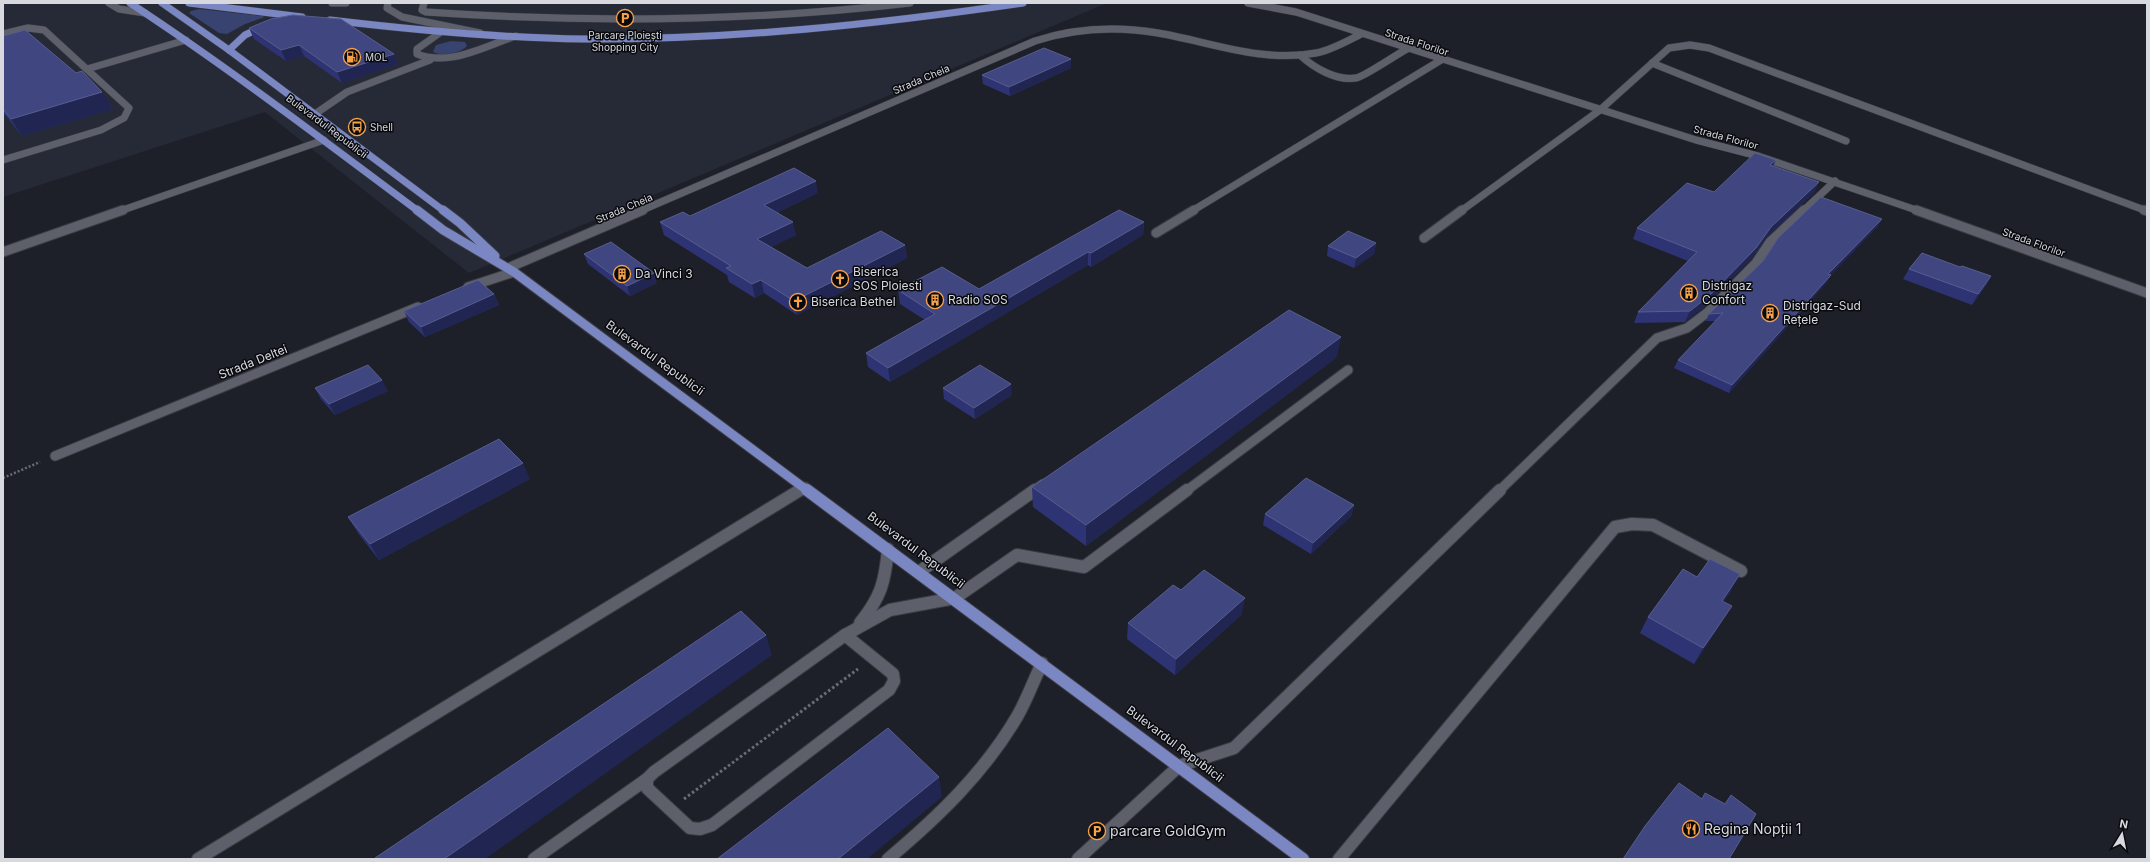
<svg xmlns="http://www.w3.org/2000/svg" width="2150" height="862" font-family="Inter,sans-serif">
<rect width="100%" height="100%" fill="#1e2029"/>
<path fill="#262a37" d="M3,3H1107L469,273L265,112L3,197Z"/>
<g fill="#394370">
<path d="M199,9L262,16L265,17L245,24L227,34L219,33L189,13L191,11Z"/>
<path d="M451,41L465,42L467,46C459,54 442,57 433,52L436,45Z"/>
</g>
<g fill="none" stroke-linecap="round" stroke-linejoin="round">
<g stroke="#3a3c42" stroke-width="8">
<g id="lane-far2">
<path d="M109,3L119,9L145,13"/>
<path d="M332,3H346"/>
<path d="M388,3L387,8L402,17L480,33"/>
<path d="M424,3L422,10L426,12C589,23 747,22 910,3"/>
<path d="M441,32L417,49V54C450,67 485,46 516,36"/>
<path d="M3,34L28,28L44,30L129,108L124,118L101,130L3,160"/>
<path d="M1300,55C1314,68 1336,81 1356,78C1364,77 1397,54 1407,49"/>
<path d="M1652,63L1846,141"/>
<path d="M87,69L186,40"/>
<path d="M315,114L347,92L430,60"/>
<path d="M120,211L324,140"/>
<path d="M1192,211L1441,60"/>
<path d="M1803,211L1835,181"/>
</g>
</g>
<g stroke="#3a3c42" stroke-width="11">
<g id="lane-far1">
<path d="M1156,233L1194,210"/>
<path d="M3,252L123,210"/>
<path d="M468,287L514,272"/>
<path d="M55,456L418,307"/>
<path d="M799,491L805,487"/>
<path d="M1033,491L1043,484"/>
<path d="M1186,491L1348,370"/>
<path d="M1499,491L1657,338L1687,328L1708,312L1756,263L1770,242L1804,210"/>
</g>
</g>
<g stroke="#3a3c42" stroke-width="14">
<g id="lane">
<path d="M919,572L1035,490"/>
<path d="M860,623C881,597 885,582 888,549"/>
<path d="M845,635L893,674L894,681L889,690L712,825L700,829L690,828L647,788V779L654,772Z"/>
<path d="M845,635L890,610L955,598L1017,555L1084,567L1187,490"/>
<path d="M198,859L800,490"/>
<path d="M534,859L647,779"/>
<path d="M888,859C938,817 985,772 1018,715C1027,699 1034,680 1042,663"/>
<path d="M1078,859L1179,766L1234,748L1500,490"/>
<path d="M1339,859L1615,527L1632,524L1653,525L1741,571"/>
</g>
</g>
<g stroke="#3a3c42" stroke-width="8">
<g id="street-far1">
<path d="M1248,3L1296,12L1696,140L1758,156L1919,211"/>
<path d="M640,211L1035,41C1075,28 1116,26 1158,33C1211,42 1261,63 1316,53C1332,50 1347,41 1361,34"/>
<path d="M1461,211L1600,110L1669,48L1690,45L1709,48L2147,211"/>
</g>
</g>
<g stroke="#3a3c42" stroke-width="11">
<g id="street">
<path d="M1916,210L2147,293"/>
<path d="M2144,210L2147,211"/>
<path d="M1424,238L1462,210"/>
<path d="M508,268L643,210"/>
</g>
</g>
<g stroke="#3a3c42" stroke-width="8">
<g id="primary-far2">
<path d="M130,3C229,68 323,140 418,211"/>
<path d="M162,3L229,50L444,211"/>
<path d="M189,3L302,17"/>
<path d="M330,20C414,30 499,38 584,39C732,40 878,24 1023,3"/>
<path d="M229,50L245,35L262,27"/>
</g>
</g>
<g stroke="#3a3c42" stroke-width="11">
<g id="primary-far1">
<path d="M417,210L443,230L514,272L808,491"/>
<path d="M443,210L460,223L495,256"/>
</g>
</g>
<g stroke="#3a3c42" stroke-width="14">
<path id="primary" d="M807,490L1303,859"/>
</g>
<path stroke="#6a6c73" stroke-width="2.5" stroke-dasharray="2 2" stroke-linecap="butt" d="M3,478L40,462"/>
<path stroke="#6a6c73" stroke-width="3" stroke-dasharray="2.5 2.5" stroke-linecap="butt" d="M684,799L858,669"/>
<use href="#lane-far2" stroke="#5d606a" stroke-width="7"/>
<use href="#lane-far1" stroke="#5d606a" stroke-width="9"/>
<use href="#lane" stroke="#5d606a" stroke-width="12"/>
<use href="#street-far1" stroke="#5d606a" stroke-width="7"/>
<use href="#street" stroke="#5d606a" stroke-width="9"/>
<use href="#primary-far2" stroke="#7a87c2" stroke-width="7"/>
<use href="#primary-far1" stroke="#7a87c2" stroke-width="9"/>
<use href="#primary" stroke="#7a87c2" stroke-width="12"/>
</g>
<g fill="#2e3473">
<path d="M249,28L394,54L398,64L342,83L304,56L286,61L254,39Z"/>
<path d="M3,36L102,92L113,109L22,136L5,115L3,116Z"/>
<path d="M1071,68L1010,96L983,84L982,75Z"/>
<path d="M1773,166L1819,182L1814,193L1766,238L1751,259L1704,307L1685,322L1634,323L1638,312L1688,261L1633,239L1637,228Z"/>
<path d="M818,193L778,212L796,235L771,247L807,268L905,245L907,258L797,315L764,293L755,298L729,282L727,275L664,235L660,222L690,216Z"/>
<path d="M1882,219L1878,226L1830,276L1827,282L1729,393L1674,368L1678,360L1716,321H1706L1709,314L1764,260Z"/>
<path d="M1144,222L1143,235L1091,267L1088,265L890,382L868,367L866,353L925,320L900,304L898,290L979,289Z"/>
<path d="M1376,243L1374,254L1354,268L1327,256L1328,246Z"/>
<path d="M584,254L657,283L630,296L588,264Z"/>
<path d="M1960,267L1991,276L1985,287L1972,305L1903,279L1909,269Z"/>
<path d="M494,294L499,305L425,337L409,322L404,311Z"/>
<path d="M1337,357L1086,546L1033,507L1032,487Z"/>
<path d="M315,388L388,391L335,415L321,399Z"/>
<path d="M943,388L1012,395L975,419L944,399Z"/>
<path d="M530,479L379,560L358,533L348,517Z"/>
<path d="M1354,505L1351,516L1311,554L1263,525L1265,514Z"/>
<path d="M1697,577L1731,591L1723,602L1722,622L1694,664L1640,633L1648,617Z"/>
<path d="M1181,590L1242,614L1175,675L1127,639L1128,623Z"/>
</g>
<g fill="#202551">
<path d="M299,45L304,56L286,61L281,50Z"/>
<path d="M394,54L398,64L342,83L337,72Z"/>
<path d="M1071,59V68L1010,96L1009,87Z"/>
<path d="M102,92L113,109L22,136L11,119Z"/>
<path d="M1776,160L1771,170L1770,165Z"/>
<path d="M816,181L818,193L767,217L764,205Z"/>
<path d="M1819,182L1814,193L1766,238L1751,259L1704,307L1685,322L1690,311L1771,227Z"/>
<path d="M1882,219L1878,226L1830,276L1827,282L1729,393L1732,385L1828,274Z"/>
<path d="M793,222L796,235L760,252L757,239Z"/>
<path d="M1144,222L1143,235L1091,267V253Z"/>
<path d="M1376,243L1374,254L1354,268L1356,258Z"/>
<path d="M905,245L907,258L797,315L794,301Z"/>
<path d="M1088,252V265L890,382L888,368Z"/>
<path d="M654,273L657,283L630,296L627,286Z"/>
<path d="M1991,276L1985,287L1972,305L1978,294Z"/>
<path d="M761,280L764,293L755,298L752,284Z"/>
<path d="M494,294L499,305L425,337L421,327Z"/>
<path d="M1341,337L1337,357L1086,546V525Z"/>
<path d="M382,380L388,391L335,415L329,404Z"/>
<path d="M1011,384L1012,395L975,419L974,408Z"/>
<path d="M523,463L530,479L379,560L370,544Z"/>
<path d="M1354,505L1351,516L1311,554L1313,543Z"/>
<path d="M1740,574L1731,591L1713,617L1722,601Z"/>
<path d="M1245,598L1242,614L1175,675L1176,659Z"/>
<path d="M1732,606L1722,622L1694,664L1703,648Z"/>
<path d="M766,635L772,655L485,859H444Z"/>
<path d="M939,777L942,797L867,859H838Z"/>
</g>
<g fill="#40467f" stroke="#585d8e">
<path d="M293,15L341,19L394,54L337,72L299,45L281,50L249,28L271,19Z"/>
<path d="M25,30L76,73L82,71L102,92L11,119L3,109V36Z"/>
<path d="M1044,48L1071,59L1009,87L982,75Z"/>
<path d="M1755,153L1776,160L1770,165L1819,182L1771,227L1756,248L1709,296L1690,311L1638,312L1697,252L1637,228L1687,183L1714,192Z"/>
<path d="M794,168L816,181L764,205L793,222L757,239L807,268L881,231L905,245L794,301L761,280L752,284L726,268L731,266L660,222L683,212L690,216Z"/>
<path d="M1821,197L1882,219L1828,274L1831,275L1732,385L1678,360L1723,313L1709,314L1764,260L1778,238Z"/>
<path d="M1119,210L1144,222L1091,253L1088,252L888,368L866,353L935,314L898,290L942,267L979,289Z"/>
<path d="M1348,231L1376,243L1356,258L1328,246Z"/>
<path d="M611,242L654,273L627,286L584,254Z"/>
<path d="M1922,253L1960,267L1962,266L1991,276L1978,294L1909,269Z"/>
<path d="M478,280L494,294L421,327L404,311Z"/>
<path d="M1289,310L1341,337L1086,525L1032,487Z"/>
<path d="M368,365L382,380L329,404L315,388Z"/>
<path d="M980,365L1011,384L974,408L943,388Z"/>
<path d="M499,439L523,463L370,544L348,517Z"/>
<path d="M1306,478L1354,505L1313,543L1265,514Z"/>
<path d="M1710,559L1740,574L1722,601L1732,606L1703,648L1648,617L1683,569L1697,577Z"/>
<path d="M1204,570L1245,598L1176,659L1128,623L1173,585L1181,590Z"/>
<path d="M741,611L766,635L444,859H376L375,858Z"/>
<path d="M888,728L939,777L838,859H717Z"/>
<path d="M1679,783L1702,799L1705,793L1725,804L1731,795L1756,814L1729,859H1623L1645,826Z"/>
</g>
<defs>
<g id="parking-ring" transform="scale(0.9)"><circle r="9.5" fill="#090a0e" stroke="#f7a149" stroke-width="1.5"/><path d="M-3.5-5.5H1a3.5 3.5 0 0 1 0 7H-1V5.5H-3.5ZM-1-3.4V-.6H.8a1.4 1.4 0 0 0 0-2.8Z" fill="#f7a149"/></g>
<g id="fuel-ring" transform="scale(0.9)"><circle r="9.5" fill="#090a0e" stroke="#f7a149" stroke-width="1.5"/><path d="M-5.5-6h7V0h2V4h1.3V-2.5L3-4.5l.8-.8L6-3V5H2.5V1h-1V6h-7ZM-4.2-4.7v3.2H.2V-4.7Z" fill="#f7a149"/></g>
<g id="bus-ring" transform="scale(0.9)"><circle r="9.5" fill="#090a0e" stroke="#f7a149" stroke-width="1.5"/><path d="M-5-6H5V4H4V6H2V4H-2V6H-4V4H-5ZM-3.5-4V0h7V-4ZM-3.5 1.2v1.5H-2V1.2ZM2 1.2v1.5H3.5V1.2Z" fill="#f7a149"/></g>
<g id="building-ring" transform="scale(0.9)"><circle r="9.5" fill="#090a0e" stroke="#f7a149" stroke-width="1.5"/><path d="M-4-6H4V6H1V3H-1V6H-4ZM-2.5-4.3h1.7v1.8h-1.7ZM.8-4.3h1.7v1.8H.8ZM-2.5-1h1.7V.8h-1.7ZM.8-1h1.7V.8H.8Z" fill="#f7a149"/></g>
<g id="church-ring" transform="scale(0.9)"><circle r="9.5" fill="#090a0e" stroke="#f7a149" stroke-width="1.5"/><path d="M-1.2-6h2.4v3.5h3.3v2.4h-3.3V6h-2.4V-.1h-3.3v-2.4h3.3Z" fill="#f7a149"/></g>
<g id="restaurant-ring" transform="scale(0.9)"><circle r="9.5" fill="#090a0e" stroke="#f7a149" stroke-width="1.5"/><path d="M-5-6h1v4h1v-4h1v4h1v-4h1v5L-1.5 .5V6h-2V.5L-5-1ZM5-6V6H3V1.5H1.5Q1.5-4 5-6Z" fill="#f7a149"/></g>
</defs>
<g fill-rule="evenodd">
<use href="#parking-ring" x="625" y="18"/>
<use href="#fuel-ring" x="352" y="57"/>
<use href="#bus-ring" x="357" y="127"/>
<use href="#building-ring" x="622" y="274"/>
<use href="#church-ring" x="840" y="279"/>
<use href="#building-ring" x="1689" y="293"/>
<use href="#building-ring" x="935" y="300"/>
<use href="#church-ring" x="798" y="302"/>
<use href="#building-ring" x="1770" y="313"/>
<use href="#restaurant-ring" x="1691" y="829"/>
<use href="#parking-ring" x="1097" y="831"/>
</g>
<g text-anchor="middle" stroke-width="3" stroke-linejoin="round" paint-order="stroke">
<g font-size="10" fill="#d7d9df" stroke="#090a0e" text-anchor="start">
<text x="625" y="39" text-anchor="middle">Parcare Ploiești<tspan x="625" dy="12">Shopping City</tspan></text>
<text x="365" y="61">MOL</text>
<text x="370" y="131">Shell</text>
</g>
<g font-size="10" fill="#d7d9df" stroke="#090a0e">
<text transform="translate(1417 42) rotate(18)" y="4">Strada Florilor</text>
<text transform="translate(921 79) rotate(-23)" y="4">Strada Cheia</text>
<text transform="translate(327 126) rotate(37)" y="4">Bulevardul Republicii</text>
<text transform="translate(1726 137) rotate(15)" y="4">Strada Florilor</text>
<text transform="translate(624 208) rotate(-23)" y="4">Strada Cheia</text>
<text transform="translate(2034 242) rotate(20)" y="4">Strada Florilor</text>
</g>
<g font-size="12" fill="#d7d9df" stroke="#090a0e" text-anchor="start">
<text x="853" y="276">Biserica<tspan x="853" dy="14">SOS Ploiesti</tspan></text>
<text x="635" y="278">Da Vinci 3</text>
<text x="1702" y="290">Distrigaz<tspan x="1702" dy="14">Confort</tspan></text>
<text x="948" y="304">Radio SOS</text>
<text x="811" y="306">Biserica Bethel</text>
<text x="1783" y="310">Distrigaz-Sud<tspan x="1783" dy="14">Rețele</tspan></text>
</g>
<g font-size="12" fill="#d7d9df" stroke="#090a0e">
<text transform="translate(655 358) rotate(36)" y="4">Bulevardul Republicii</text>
<text transform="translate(253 362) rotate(-22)" y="4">Strada Deltei</text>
<text transform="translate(916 550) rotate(37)" y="4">Bulevardul Republicii</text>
<text transform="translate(1175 744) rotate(37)" y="4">Bulevardul Republicii</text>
</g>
<g font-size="14" fill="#d7d9df" stroke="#090a0e" text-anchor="start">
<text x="1704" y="834">Regina Nopții 1</text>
<text x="1110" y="836">parcare GoldGym</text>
</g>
</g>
<rect width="2150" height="862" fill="none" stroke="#d7d9df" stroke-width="8"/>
<g transform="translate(2122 834) rotate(10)" stroke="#090a0e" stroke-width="3" paint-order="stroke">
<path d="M0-3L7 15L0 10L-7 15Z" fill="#d7d9df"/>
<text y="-6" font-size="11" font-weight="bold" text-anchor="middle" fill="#d7d9df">N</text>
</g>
</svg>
